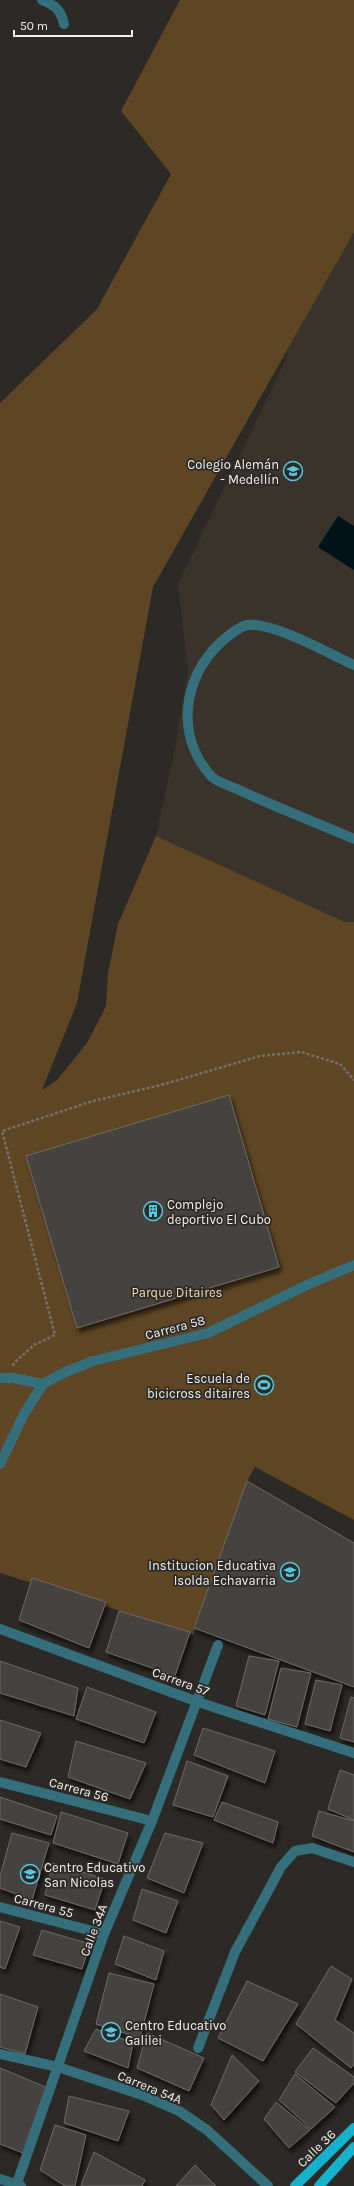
<svg xmlns="http://www.w3.org/2000/svg" width="354" height="2186" font-family="Karla,sans-serif">
<defs>
<filter id="shadow"><feDropShadow dx="2.5" dy="4.5" stdDeviation="2" flood-color="#0009"/></filter>
</defs>
<rect width="100%" height="100%" fill="#2c2a26"/>
<path fill="#39332b" d="M354,156V922H345L156,836L176,743L188,670L178,584L287,357L305,158Z"/>
<path fill="#5e4624" d="M180,0H354V232L153,587L77,1003L42,1090L57,1080L87,1043L106,1006L108,973L118,924L156,836L345,922H354V1520L255,1467L247,1481L193,1634L0,1573V403L97,309L171,174L121,111Z"/>
<path fill="#001318" d="M338,516L354,526V570L318,547Z"/>
<g fill="#45423f" stroke="#6d6a66" filter="url(#shadow)">
<path d="M229,1095L279,1267L77,1328L26,1156Z"/>
<path d="M247,1481L354,1543V1687L194,1628Z"/>
<path d="M32,1578L106,1602L89,1648L19,1620Z"/>
<path d="M119,1611L190,1632L175,1676L106,1652Z"/>
<path d="M249,1656L279,1661L265,1715L236,1706Z"/>
<path d="M0,1661L78,1688L74,1716L0,1693Z"/>
<path d="M281,1668L311,1673L297,1727L268,1719Z"/>
<path d="M316,1680L342,1685L330,1731L305,1724Z"/>
<path d="M87,1687L156,1712L144,1743L76,1719Z"/>
<path d="M351,1697L354,1698V1742L340,1738Z"/>
<path d="M0,1720L41,1733L26,1767L0,1759Z"/>
<path d="M203,1728L275,1751L265,1783L194,1755Z"/>
<path d="M76,1741L146,1763L130,1799L68,1777Z"/>
<path d="M187,1761L228,1776L213,1817L173,1805Z"/>
<path d="M340,1770L354,1775V1820L328,1809Z"/>
<path d="M0,1797L57,1816L51,1835L0,1819Z"/>
<path d="M222,1802L278,1822L273,1843L214,1820Z"/>
<path d="M319,1811L354,1821V1852L312,1836Z"/>
<path d="M61,1812L128,1833L118,1864L53,1843Z"/>
<path d="M12,1833L49,1843L32,1900L0,1888V1876Z"/>
<path d="M165,1833L203,1843L184,1893L147,1878Z"/>
<path d="M53,1863L105,1879L95,1910L45,1895Z"/>
<path d="M142,1889L178,1901L166,1933L133,1920Z"/>
<path d="M0,1921L20,1927L5,1969L0,1967Z"/>
<path d="M42,1930L90,1944L82,1969L33,1955Z"/>
<path d="M124,1936L164,1951L156,1980L115,1964Z"/>
<path d="M331,1966L352,1979L335,2020L354,2033V2064L351,2068L296,2024Z"/>
<path d="M109,1973L154,1984L140,2038L96,2024Z"/>
<path d="M247,1981L298,2004L263,2061L218,2038Z"/>
<path d="M0,1994L38,2007L25,2054L0,2047Z"/>
<path d="M96,2029L133,2043L128,2068L84,2051Z"/>
<path d="M147,2033L204,2058L189,2091L137,2068Z"/>
<path d="M313,2048L354,2077V2083L336,2103L295,2072Z"/>
<path d="M232,2055L259,2081L224,2120L211,2105Z"/>
<path d="M0,2068L48,2088L23,2153L0,2144Z"/>
<path d="M295,2074L335,2107L311,2129L279,2100Z"/>
<path d="M69,2096L129,2111L118,2141L64,2123Z"/>
<path d="M276,2102L310,2130L289,2148L264,2119Z"/>
<path d="M55,2125L86,2135L75,2186H65L40,2170Z"/>
<path d="M94,2152L145,2180L142,2186H83L81,2185Z"/>
<path d="M195,2165L216,2186H176Z"/>
</g>
<g fill="none" stroke-linecap="round" stroke-linejoin="round">
<path stroke="#73716d" stroke-width="2.5" stroke-dasharray="3 2" stroke-linecap="butt" d="M13,1366L14,1363L34,1345L55,1335L2,1131L93,1101L161,1085L260,1056L301,1052L340,1064L354,1080"/>
<g stroke="#346f7b" stroke-width="10">
<path d="M42,0C55,5 61,10 64,24"/>
<path d="M354,665C330,654 271,621 247,625C238,627 228,636 221,642C182,678 175,737 212,777C218,782 229,786 237,789C275,807 315,822 354,839"/>
<path d="M0,1378H13L43,1384"/>
<path d="M0,1464L24,1414L43,1384L63,1373L93,1361L208,1333L307,1285L354,1265"/>
<path d="M0,1629L198,1702L354,1753"/>
<path d="M0,1782L152,1821"/>
<path d="M0,1907L104,1934"/>
<path d="M198,2048L235,1952L281,1867L295,1851L312,1848L354,1862"/>
<path d="M0,2054L58,2067L142,2095L179,2111L207,2130L268,2186"/>
<path d="M0,2179L21,2186"/>
<path d="M16,2186L104,1934L152,1821L218,1645"/>
</g>
<g stroke="#16b2cc" stroke-width="10">
<path d="M295,2186L354,2128"/>
<path d="M319,2186L354,2147"/>
</g>
</g>
<defs>
<g id="school-ring" transform="scale(1)"><circle r="9.5" fill="#2c2a26" stroke="#56c9e1" stroke-width="1.5"/><path d="M0-5L7-2L0 1L-7-2ZM-4 1L0 2.5L4 1V4Q0 6-4 4Z" fill="#56c9e1"/></g>
<g id="building-ring" transform="scale(1)"><circle r="9.5" fill="#2c2a26" stroke="#56c9e1" stroke-width="1.5"/><path d="M-4-6H4V6H1V3H-1V6H-4ZM-2.5-4.3h1.7v1.8h-1.7ZM.8-4.3h1.7v1.8H.8ZM-2.5-1h1.7V.8h-1.7ZM.8-1h1.7V.8H.8Z" fill="#56c9e1"/></g>
<g id="stadium-ring" transform="scale(1)"><circle r="9.5" fill="#2c2a26" stroke="#56c9e1" stroke-width="1.5"/><path d="M0-5a6.5 5 0 1 0 0 10a6.5 5 0 1 0 0-10ZM-3.5-1.8h7v3.6h-7Z" fill="#56c9e1"/></g>
</defs>
<g fill-rule="evenodd">
<use href="#school-ring" x="293" y="471"/>
<use href="#building-ring" x="153" y="1211"/>
<use href="#stadium-ring" x="264" y="1385"/>
<use href="#school-ring" x="290" y="1572"/>
<use href="#school-ring" x="30" y="1874"/>
<use href="#school-ring" x="111" y="2032"/>
</g>
<g text-anchor="middle" stroke-width="3.5" stroke-linejoin="round" paint-order="stroke">
<g font-size="13" fill="#f3f2ef" stroke="#2c2a26" text-anchor="end">
<text x="279" y="469">Colegio Alemán<tspan x="279" dy="15">- Medellín</tspan></text>
<text x="167" y="1209" text-anchor="start">Complejo<tspan x="167" dy="15">deportivo El Cubo</tspan></text>
<text x="250" y="1383">Escuela de<tspan x="250" dy="15">bicicross ditaires</tspan></text>
<text x="276" y="1570">Institucion Educativa<tspan x="276" dy="15">Isolda Echavarria</tspan></text>
<text x="44" y="1872" text-anchor="start">Centro Educativo<tspan x="44" dy="15">San Nicolas</tspan></text>
<text x="125" y="2030" text-anchor="start">Centro Educativo<tspan x="125" dy="15">Galilei</tspan></text>
</g>
<g font-size="13" fill="#fadaaf" stroke="#2c2a26">
<text x="177" y="1297">Parque Ditaires</text>
</g>
<g font-size="13" fill="#f3f2ef" stroke="#2c2a26">
<text transform="translate(175 1327) rotate(-15)" y="5">Carrera 58</text>
<text transform="translate(181 1681) rotate(20)" y="5">Carrera 57</text>
<text transform="translate(79 1789) rotate(15)" y="5">Carrera 56</text>
<text transform="translate(44 1905) rotate(15)" y="5">Carrera 55</text>
<text transform="translate(93 1930) rotate(-69)" y="5">Calle 34A</text>
<text transform="translate(150 2087) rotate(22)" y="5">Carrera 54A</text>
<text transform="translate(316 2148) rotate(-44)" y="5">Calle 36</text>
</g>
</g>
<path d="M14 30v6h118v-6" fill="none" stroke="#f3f2ef" stroke-width="2"/>
<text x="20" y="30" font-size="12" fill="#f3f2ef" stroke="#2c2a26" stroke-width="3" paint-order="stroke">50 m</text>
</svg>
